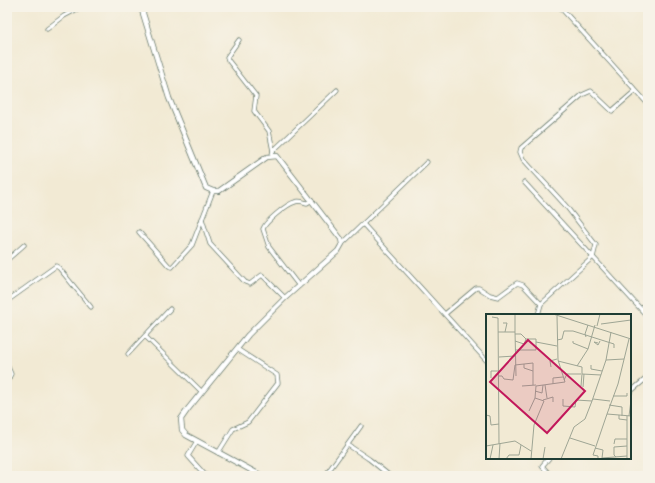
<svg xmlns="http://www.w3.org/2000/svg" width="655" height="483" font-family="'IM FELL Double Pica',serif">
<rect width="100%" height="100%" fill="#f7f3e8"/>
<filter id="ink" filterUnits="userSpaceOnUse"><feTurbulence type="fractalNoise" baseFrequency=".025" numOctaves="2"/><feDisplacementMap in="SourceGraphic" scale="8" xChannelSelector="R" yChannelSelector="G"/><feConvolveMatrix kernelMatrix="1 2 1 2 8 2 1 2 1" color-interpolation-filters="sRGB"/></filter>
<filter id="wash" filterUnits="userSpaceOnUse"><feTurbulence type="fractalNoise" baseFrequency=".012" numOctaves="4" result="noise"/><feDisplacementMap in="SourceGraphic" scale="16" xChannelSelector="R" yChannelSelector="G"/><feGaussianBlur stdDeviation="0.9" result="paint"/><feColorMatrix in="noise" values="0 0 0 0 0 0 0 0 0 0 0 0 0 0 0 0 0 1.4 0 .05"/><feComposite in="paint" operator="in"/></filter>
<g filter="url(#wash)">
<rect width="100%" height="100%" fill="#f2ead4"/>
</g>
<g filter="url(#ink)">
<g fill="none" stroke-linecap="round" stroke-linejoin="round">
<g stroke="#697a6c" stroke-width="5">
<g id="minor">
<path d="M560,7L648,104"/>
<path d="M47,29L64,16L81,7"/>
<path d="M239,40L227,57L228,60L256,96L254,111L269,131L273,151L272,155"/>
<path d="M273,151L337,90"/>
<path d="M524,182L648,317"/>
<path d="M202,219L210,244L245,282L250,284L262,275L285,298"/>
<path d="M363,224L487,361"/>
<path d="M139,232L169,266L172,267L192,245L213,191"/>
<path d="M342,244L427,162"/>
<path d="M7,260L24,245"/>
<path d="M299,286L269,247L263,229C265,222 287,204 295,202C299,200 303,202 307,203L312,200"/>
<path d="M7,301L56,266L59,268L91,307"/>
<path d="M641,309L648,303"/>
<path d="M445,314L476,288H479L490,295L498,297L517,283L523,285L541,304"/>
<path d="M538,315L541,304L593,257L596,245L566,206L523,159L520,152L521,148L582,95L591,91L612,111L635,91"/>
<path d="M145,336L202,392"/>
<path d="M128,354L170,309"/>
<path d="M7,365L11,374L7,382"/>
<path d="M630,392L648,377"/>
<path d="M197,441L188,456L206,476"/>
<path d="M348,445L369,459L390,476"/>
<path d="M218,453L233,429L248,422L278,383L277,375L237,349"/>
<path d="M549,458L542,466L551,476"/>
<path d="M325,476L361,426"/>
</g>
</g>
<g stroke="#697a6c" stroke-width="6">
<path id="tertiary" d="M141,7L169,98L206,188L213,191H219L267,157L277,156L341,239L342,244L338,251L285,298L248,335L188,409L181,419L182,430L186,435L262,476"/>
</g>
<use href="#minor" stroke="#fff" stroke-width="3.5"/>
<use href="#tertiary" stroke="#fff" stroke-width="4.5"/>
</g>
</g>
<g transform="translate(486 314)">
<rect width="145" height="145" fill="#f2ead4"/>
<path fill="none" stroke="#9ea594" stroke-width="1" d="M67,0L145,25M6,3L12,4L13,130M17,9H21L19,18M115,10L145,6M111,12L114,0M12,18H29V0M29,18L30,62M29,20H35L40,25M100,23L99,20L102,11M143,25L132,70L121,100L145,102M71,26L76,25L78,17H87L128,30V34M87,27V29L102,35M50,28L71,32M112,29L108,28L112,31L114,27M29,36H50V25H40L38,30L29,27M13,43L29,42M120,46L138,45M72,47L96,53V60L115,61M38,50V54L47,57M105,51V55L116,57M91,52L102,35L109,11M65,53L64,47L71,45M13,62H16L18,65L27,66L29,51L47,49V71M5,64V57H13M78,66L81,60H95M67,70V64L77,63M59,71L61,84M36,72L50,71M95,72L96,60M97,73L98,60M49,77L56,79L57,71M127,82H141V79M77,85V92L89,93L90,86L106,87M107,85L124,87M57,86L67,83V88M123,91L136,93V102M43,97L49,84M0,101L4,102L5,111L13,110M133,101V105L141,106M143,102L145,86M84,124L109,132M128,130L129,125H141M0,132L29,127L45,137M109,134L117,136L116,144L141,142M130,143L128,141V133L141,132M112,144V142L107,141L121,100M4,145L7,131M13,145L14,129M20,145L23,141H33L35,131M45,145L48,111L58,87L49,84L50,72L79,68L72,46L71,2M57,145L59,133M75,145L88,113L99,105L106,87L120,46L125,18M141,145V102"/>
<path fill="#c2185b" fill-opacity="0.15" stroke="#c2185b" stroke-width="2" d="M42,26L99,77L61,119L4,68Z"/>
<rect width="145" height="145" fill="none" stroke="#1f3d34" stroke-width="2"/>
</g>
<rect width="655" height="483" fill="none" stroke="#f7f3e8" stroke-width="24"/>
</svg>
